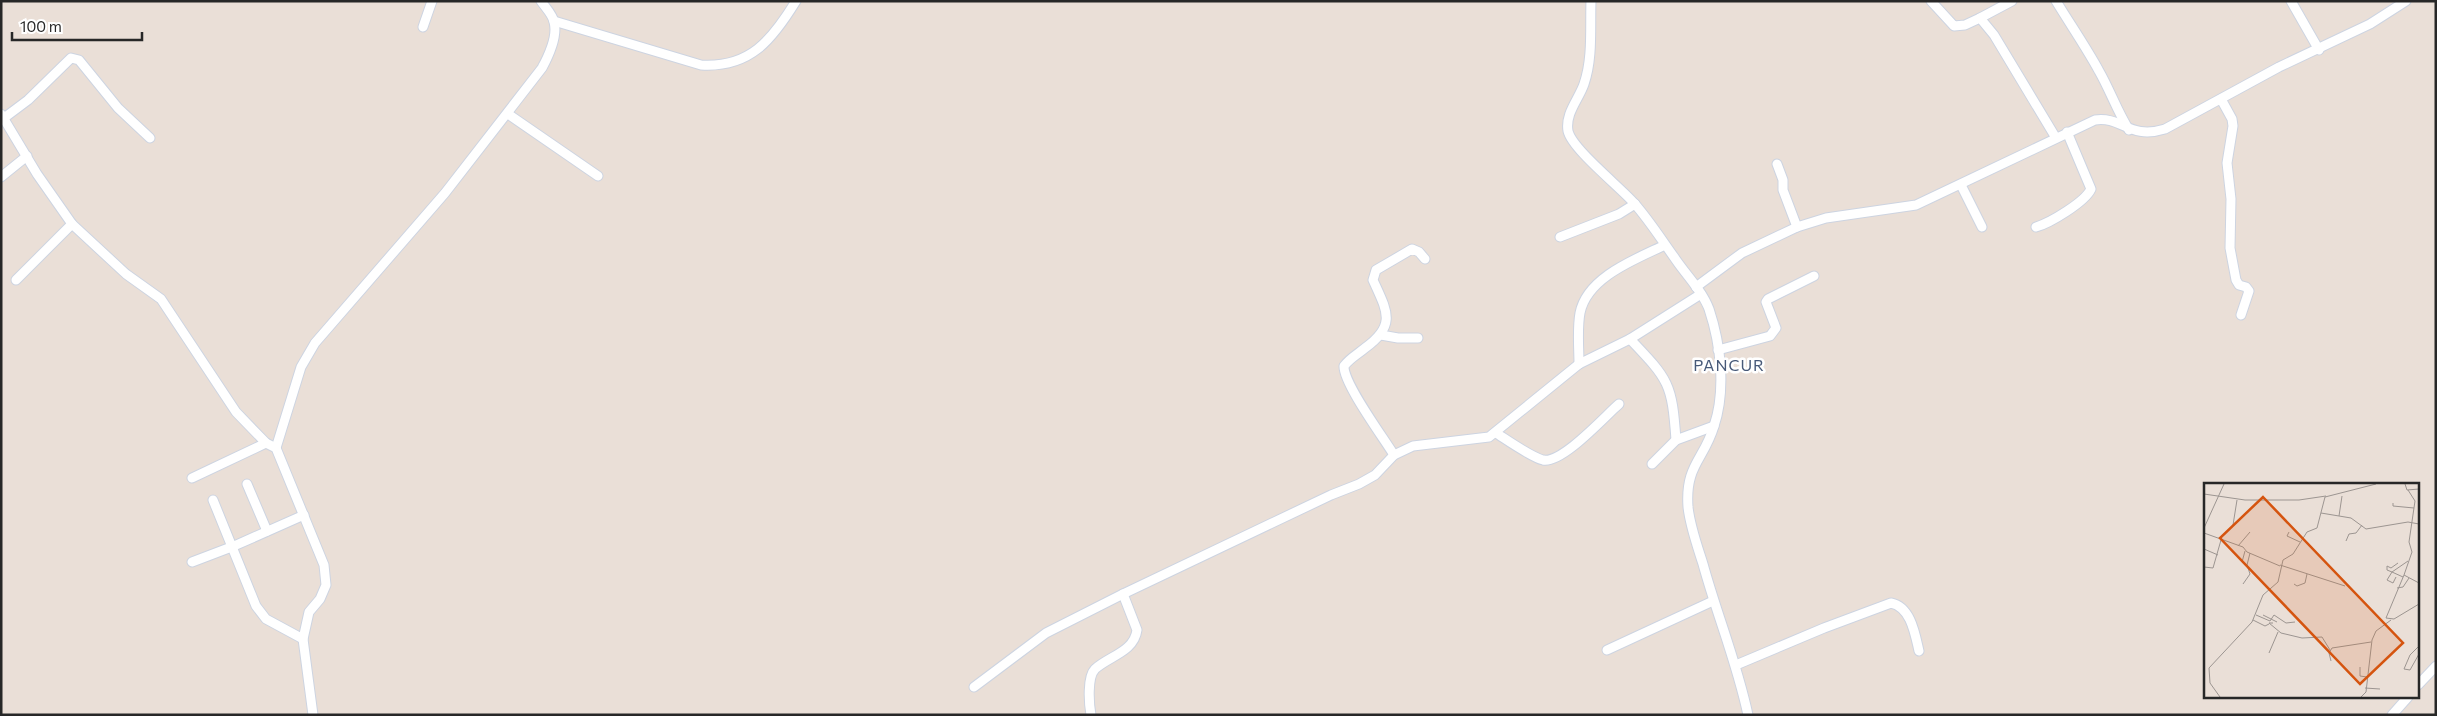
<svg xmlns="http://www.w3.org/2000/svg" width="2437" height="716" font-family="Commissioner,sans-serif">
<rect width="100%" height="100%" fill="#eadfd7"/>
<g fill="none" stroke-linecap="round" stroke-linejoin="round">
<g stroke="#cdd4e1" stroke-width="11">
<g id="minor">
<path d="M1591,1C1590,28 1593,58 1584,84C1579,99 1565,113 1568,131C1572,149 1620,187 1634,203C1649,220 1661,239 1674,257C1685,274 1702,290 1709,309C1721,345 1726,390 1714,426C1704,460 1685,465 1688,507C1690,526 1697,545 1703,564C1717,615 1737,663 1748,715"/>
<path d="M1931,1L1954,26L1965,25L1980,18L1994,35L2056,138"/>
<path d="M2056,1C2070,24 2086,47 2099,71C2110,90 2117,111 2129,130"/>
<path d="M2291,1L2319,50"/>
<path d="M1980,18L2012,1"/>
<path d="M554,21L701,65C750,68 772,40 796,1"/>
<path d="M423,27L432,1"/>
<path d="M2221,99L2232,119L2233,126L2227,163L2231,199L2230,248L2236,280L2239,285L2246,287L2249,291L2241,315"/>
<path d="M1,114L37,174L72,224L126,274L161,299L236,412L266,443L276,448L324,565L326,585L320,599L309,612L303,639L313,715"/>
<path d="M508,114L598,176"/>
<path d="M4,118L28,100L71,58L79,60L118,108L150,138"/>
<path d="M1777,164L1783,180V190L1797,227"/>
<path d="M1,177L27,156"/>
<path d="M1961,185L1982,227"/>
<path d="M2036,227C2050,223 2085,202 2091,189L2067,132"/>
<path d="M1560,237L1619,214L1635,204"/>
<path d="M16,280L72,224"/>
<path d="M1696,287L1742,253L1797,227L1826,218L1916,205L2095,120C2122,116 2129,140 2165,129L2279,67L2370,24L2406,1"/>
<path d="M1381,335L1398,338H1418"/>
<path d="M1630,339C1669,380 1672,383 1676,440"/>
<path d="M1718,350L1770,336L1776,328L1766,302L1768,299L1814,276"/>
<path d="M1579,364C1579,348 1577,329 1580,313C1587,277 1636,259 1665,245"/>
<path d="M1496,433C1507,440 1531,457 1543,460C1562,464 1605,416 1619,404"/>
<path d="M276,448L301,367L315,343L445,193L542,68C549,55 558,36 554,22C553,15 545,7 541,1"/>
<path d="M1394,455C1383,437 1343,383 1344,366C1350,358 1358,354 1365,348C1397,325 1387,311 1373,280L1376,270L1412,249L1419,252L1425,259"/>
<path d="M1652,464L1676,440L1714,426"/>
<path d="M192,478L266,443"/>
<path d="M247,484L267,531"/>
<path d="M213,500L256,606L266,619L303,639"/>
<path d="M192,562L234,546L304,515"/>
<path d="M1607,650L1713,601"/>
<path d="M1736,665L1824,628L1891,603C1911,607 1915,634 1919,651"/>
<path d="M2418,685L2436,666"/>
<path d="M974,687L1046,633L1123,594L1331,495L1359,484L1375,475L1394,455L1413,446L1489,437L1579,364L1630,339L1701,294"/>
<path d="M1091,715C1089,704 1087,677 1095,669C1109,656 1134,652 1137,630L1123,594"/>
<path d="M2392,715L2408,697"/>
</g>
</g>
<use href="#minor" stroke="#fff" stroke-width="9"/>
</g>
<g text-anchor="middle" stroke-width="5" stroke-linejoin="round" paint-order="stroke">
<g font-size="16" letter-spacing="1" fill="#475978" stroke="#fff">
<text x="1729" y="371">PANCUR</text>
</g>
</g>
<g transform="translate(2204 483)">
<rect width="215" height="215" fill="#eadfd7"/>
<path fill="none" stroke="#9c9591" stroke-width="1" d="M201,1L203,7L215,6M0,11L41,17H95L122,13M189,20V23L210,25M117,30L147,35L162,46L204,39L215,41M135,33L138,13M29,42L33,17M0,45L20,1M85,49L83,53L96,59M0,50L39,64L43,69L76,83M142,58L145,51L152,50L158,42M34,63L46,49M0,66L14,72M41,68L38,79L43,82M76,82L141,103M0,84L9,85L17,57M183,87L188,89L204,78M183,87V83L187,85L194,80M200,92L208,69L205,59L211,18L204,7M192,94L189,100L183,97L188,89L199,94M215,100L200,92L182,135L190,136L215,121M39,101L46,91L43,82L46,70M90,101L93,103L101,100L103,91M193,105L199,104L205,95M52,132L66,138L70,132L82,140L91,139M59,132L73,139M49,137L61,143L65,141M69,140H65L77,150L98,155L118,154L126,167M215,163L206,172L200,186L206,187L215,171M65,170L74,149M127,178L125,170L128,165L167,159M156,184V193L163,194M161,205L176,206M16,214L6,200L5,185L48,139L59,112L74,99L79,77L89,71L103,49L113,45L121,14L172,1M157,214L162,209L168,157L172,148L187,137"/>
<path fill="#d5540f" fill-opacity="0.15" stroke="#d5540f" stroke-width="2.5" d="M59,14L199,160L156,201L16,55Z"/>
<rect width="215" height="215" fill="none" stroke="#272727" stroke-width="2.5"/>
</g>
<rect width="2437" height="716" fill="none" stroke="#272727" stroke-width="5"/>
<path d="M12 32v8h130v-8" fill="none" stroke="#272727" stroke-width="2.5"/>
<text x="20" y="32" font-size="15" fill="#272727" stroke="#ffffff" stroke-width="4" paint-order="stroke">100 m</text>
</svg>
